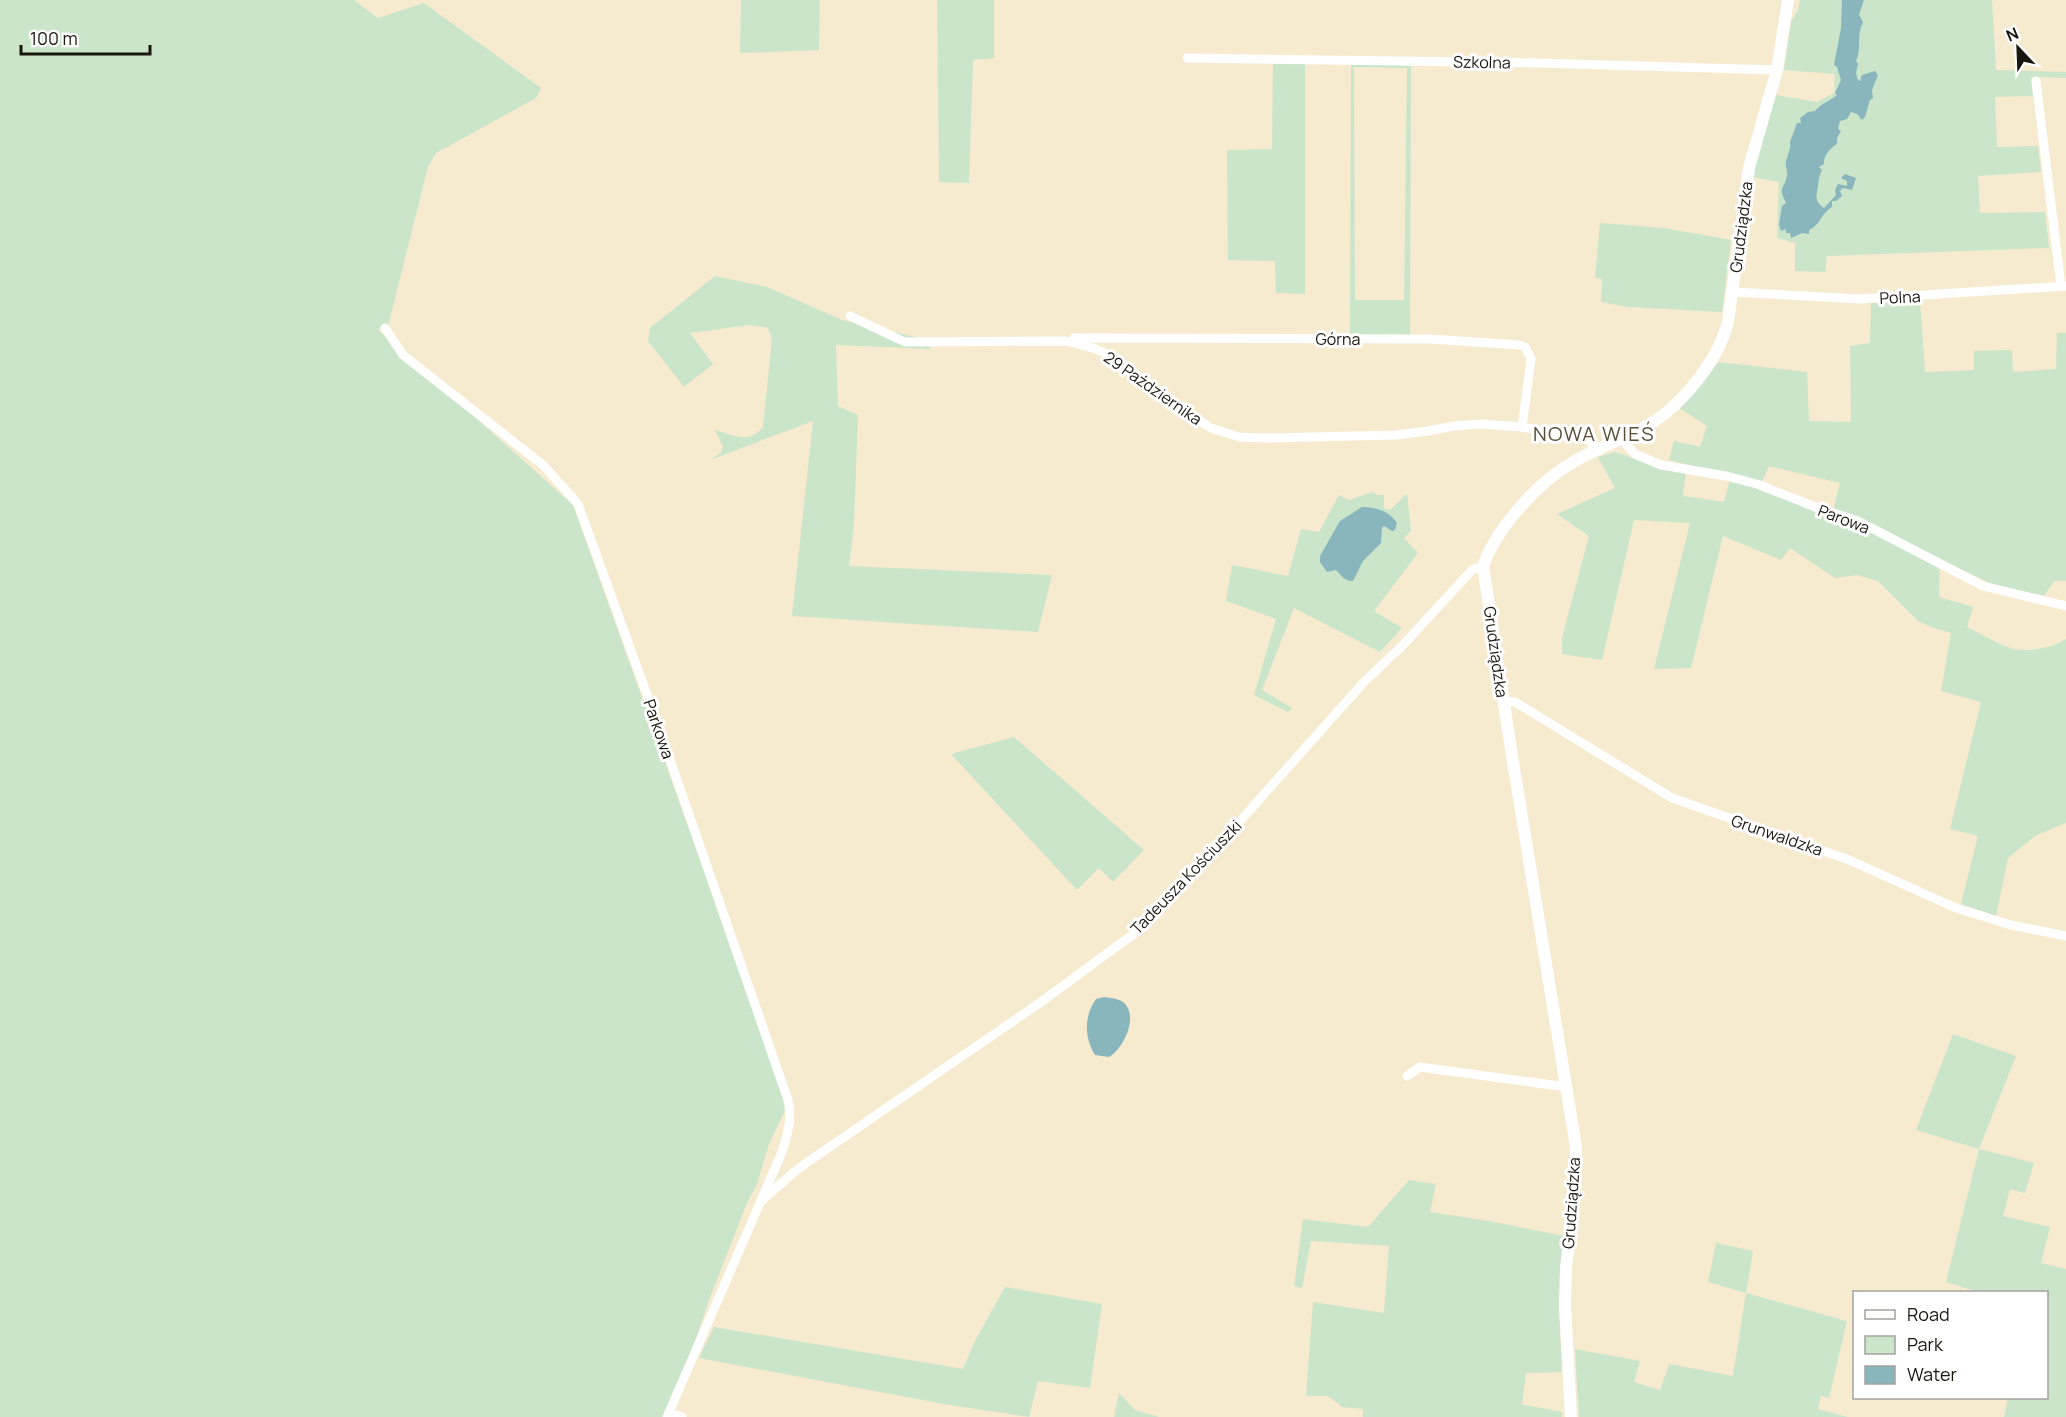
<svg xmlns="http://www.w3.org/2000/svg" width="2066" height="1417" font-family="Manrope,sans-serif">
<rect width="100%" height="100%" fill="#f6eacf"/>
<g fill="#cbe5ca" fill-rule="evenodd">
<path d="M0,0H354L378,18L424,3L541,88L536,98L436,153L428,167L388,326L378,330L573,505L784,1095L785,1110L769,1144L757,1184L747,1203L709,1300L690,1356L665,1417H0Z"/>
<path d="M741,0H820L819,50L740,53Z"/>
<path d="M937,0H994V58L973,60L969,183L939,182Z"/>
<path d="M1800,0H1992L1996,70L2066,72V78L2031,77L2033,96L1995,97L1997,147L2038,146L2041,172L1978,176L1980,213L2045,212L2049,248L1827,256L1825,272L1795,271V243L1777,238L1779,182L1752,177L1775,95L1817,102L1834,93L1835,74L1784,70L1791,22L1798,10Z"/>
<path d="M1273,60L1305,61V294L1276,293L1275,261L1228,260L1227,150L1272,149Z"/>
<path d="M1351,62L1411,63L1410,335L1350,336ZM1354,67L1407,68L1404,300H1355Z"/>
<path d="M1600,223L1664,228L1731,240L1722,312L1629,307L1601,302L1602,279L1595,278Z"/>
<path d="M715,276L767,287L842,320L924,339L931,349L836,345L838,406L858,415L854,526L849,566L1052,575L1038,632L792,616L813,421L710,460L721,453L723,446L715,430C734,435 748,445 763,427L772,339L768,328L749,325L690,333L713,364L684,387L648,341L650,328Z"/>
<path d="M1920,301L1925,372L1974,370V351L2012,350L2013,372L2056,369L2057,333H2066V581H2054L2044,596L1994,585L1940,559L1939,597L1973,607L1967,627C1981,634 1996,643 2010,648C2025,653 2053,648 2066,639V823L2035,836L2008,858L1996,916L1961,904L1978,836L1950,829L1981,702L1941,691L1951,633L1931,627L1918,621L1878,581L1857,575L1835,578L1790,548L1781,560L1723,536L1691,668L1654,669L1690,523L1634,520L1602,660L1562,654V638L1589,536L1557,514L1615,488L1598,457L1615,452L1657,466L1686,472L1683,496L1724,502L1731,475L1669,460L1674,441L1700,447L1707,426L1678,407L1719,362L1807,372L1809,421L1851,422L1850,346L1870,343L1871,303ZM1769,466L1840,483L1833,511L1762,482Z"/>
<path d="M1372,492L1377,495H1384V508L1390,510L1407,494L1411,531L1404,538L1418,553L1374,611L1402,628L1380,652L1294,608L1262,690L1292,708L1288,712L1254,695L1276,619L1226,601L1232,565L1288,576L1301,529L1319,532L1339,495L1349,500Z"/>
<path d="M1014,737L1144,850L1113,882L1099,868L1077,890L951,754Z"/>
<path d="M1953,1034L2016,1056L1979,1149L2034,1163L2025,1193L2010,1189L2003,1216L2050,1227L2041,1263L2066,1269V1417H2004L2008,1398H2046V1292H1978L1946,1282L1979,1149L1916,1130Z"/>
<path d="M1409,1180L1436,1184L1430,1212L1489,1221L1564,1236L1559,1306L1562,1372L1526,1373L1522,1404L1515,1403L1562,1412V1417H1363V1409L1342,1407L1328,1396H1306L1313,1302L1384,1313L1389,1246L1311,1241L1302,1288L1294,1286L1303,1219L1368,1227Z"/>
<path d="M1716,1243L1753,1251L1746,1293L1847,1321L1829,1398L1821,1396L1818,1409L1848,1417H1579L1575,1349L1640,1361L1634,1382L1660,1390L1669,1364L1733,1376L1746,1293L1708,1282Z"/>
<path d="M1005,1287L1102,1304L1090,1388L1038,1381L1029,1417L944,1404L699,1358L714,1327L963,1369L975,1341Z"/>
<path d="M1119,1393L1135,1410L1159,1417H1114Z"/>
</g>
<g fill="#89b5bd">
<path d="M1842,0H1864L1859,15L1863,22C1856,35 1862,49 1856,61L1858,64L1856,73L1858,80L1860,81L1862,75L1875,71L1878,75L1872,90L1873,98L1870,100L1865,117L1862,120L1857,114L1851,112L1847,119L1840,121L1838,129L1841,131L1837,138V144C1831,147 1823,156 1824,164L1819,167L1822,170C1819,176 1819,179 1818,185C1817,196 1813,200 1824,208L1836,195L1835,190L1838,184L1847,186V181L1841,178L1845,174L1856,178L1852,190L1843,188L1840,191L1842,196L1836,201H1832V207C1821,213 1820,226 1809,230V234L1802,233L1791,238L1790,233H1786V229L1781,231L1779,224L1782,206L1786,203C1778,186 1783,192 1787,176C1788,172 1785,166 1786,161C1788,154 1791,149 1790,142L1797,123H1801L1800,118L1808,112L1815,111C1819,105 1831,100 1837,95L1835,93L1841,80L1837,67L1834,65L1841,28Z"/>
<path d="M1362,507C1376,507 1389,511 1397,523L1395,530L1392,531L1384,526L1382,528L1381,543L1363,561L1353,581C1344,581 1342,576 1336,570L1327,572L1320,562V556L1340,521Z"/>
<path d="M1104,997C1110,998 1117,998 1123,1002C1140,1016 1123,1049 1109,1057L1095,1055C1084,1037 1084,1016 1096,999Z"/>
</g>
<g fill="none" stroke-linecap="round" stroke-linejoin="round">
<g stroke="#fff" stroke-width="9">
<path d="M1187,58L1538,63L1777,70"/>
<path d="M2036,81L2061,286"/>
<path d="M1733,292L1860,299L2066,286"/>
<path d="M850,316L905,342L1066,341L1096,349L1115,358L1184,411L1211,428L1239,437L1265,438L1396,435L1428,431L1454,426L1481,424L1522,427L1589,440L1597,449"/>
<path d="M385,328L403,355L543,465L578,504L659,728L788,1100C792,1119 788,1133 782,1152L667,1417"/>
<path d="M1071,342L1074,338L1430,339L1519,345L1525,347L1531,359L1522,427"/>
<path d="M1621,439L1635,454L1661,465L1726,476L1757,484L1818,508L1858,521L1983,586L2066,606"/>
<path d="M1503,702H1515L1672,798L1849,860L1956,908L2011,925L2066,936"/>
<path d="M1407,1076L1420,1067L1567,1087"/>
<path d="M762,1200L799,1168L1041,1002L1135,933L1191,876L1364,682L1404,644L1472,570L1483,566"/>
<path d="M669,1413L682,1417"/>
</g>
<path stroke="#fff" stroke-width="12" d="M1571,1417L1565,1305L1566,1268L1575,1194L1576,1147L1512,756L1483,566C1497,527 1539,481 1575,461C1597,448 1622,440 1645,427C1681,407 1718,361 1728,322L1749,168L1777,70L1788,0"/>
</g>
<g text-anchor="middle" stroke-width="6" stroke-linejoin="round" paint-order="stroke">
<g font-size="16" fill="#1b160d" stroke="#fff">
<text transform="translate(1482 62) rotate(1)" y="6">Szkolna</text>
<text transform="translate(1741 227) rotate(-83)" y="6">Grudziądzka</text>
<text transform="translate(1900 297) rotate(-3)" y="6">Polna</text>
<text x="1338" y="345">Górna</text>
<text transform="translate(1153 388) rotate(35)" y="6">29 Października</text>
<text transform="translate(1844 519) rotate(21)" y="6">Parowa</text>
<text transform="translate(1496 652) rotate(82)" y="6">Grudziądzka</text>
<text transform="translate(659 729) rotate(71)" y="6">Parkowa</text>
<text transform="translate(1777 835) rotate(19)" y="6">Grunwaldzka</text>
<text transform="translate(1186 877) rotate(-46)" y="6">Tadeusza Kościuszki</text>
<text transform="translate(1571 1203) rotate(-86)" y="6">Grudziądzka</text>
</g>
<g font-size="20" letter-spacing="1.5" fill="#5b5039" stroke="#fff">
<text x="1594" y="441">NOWA WIEŚ</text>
</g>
</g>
<rect x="1853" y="1291" width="195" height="108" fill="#ffffff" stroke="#a4a29e" stroke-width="1.5"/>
<rect x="1865" y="1310" width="30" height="9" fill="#ffffff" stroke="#a4a29e" stroke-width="1.5"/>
<text x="1907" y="1321" font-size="18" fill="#1b160d">Road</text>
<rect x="1865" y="1336" width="30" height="18" fill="#cbe5ca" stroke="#a4a29e" stroke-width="1.5"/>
<text x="1907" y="1351" font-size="18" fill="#1b160d">Park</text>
<rect x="1865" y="1366" width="30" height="18" fill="#89b5bd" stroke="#a4a29e" stroke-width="1.5"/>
<text x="1907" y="1381" font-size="18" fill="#1b160d">Water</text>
<g transform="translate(2018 48) rotate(337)" stroke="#ffffff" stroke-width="4.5" paint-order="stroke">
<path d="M0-4.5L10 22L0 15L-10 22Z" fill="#1b160d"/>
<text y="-9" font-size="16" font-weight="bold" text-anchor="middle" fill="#1b160d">N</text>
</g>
<path d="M21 45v9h129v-9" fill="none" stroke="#1b160d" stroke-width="3"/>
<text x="30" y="45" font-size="18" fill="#1b160d" stroke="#ffffff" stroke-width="4.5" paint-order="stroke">100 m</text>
</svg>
